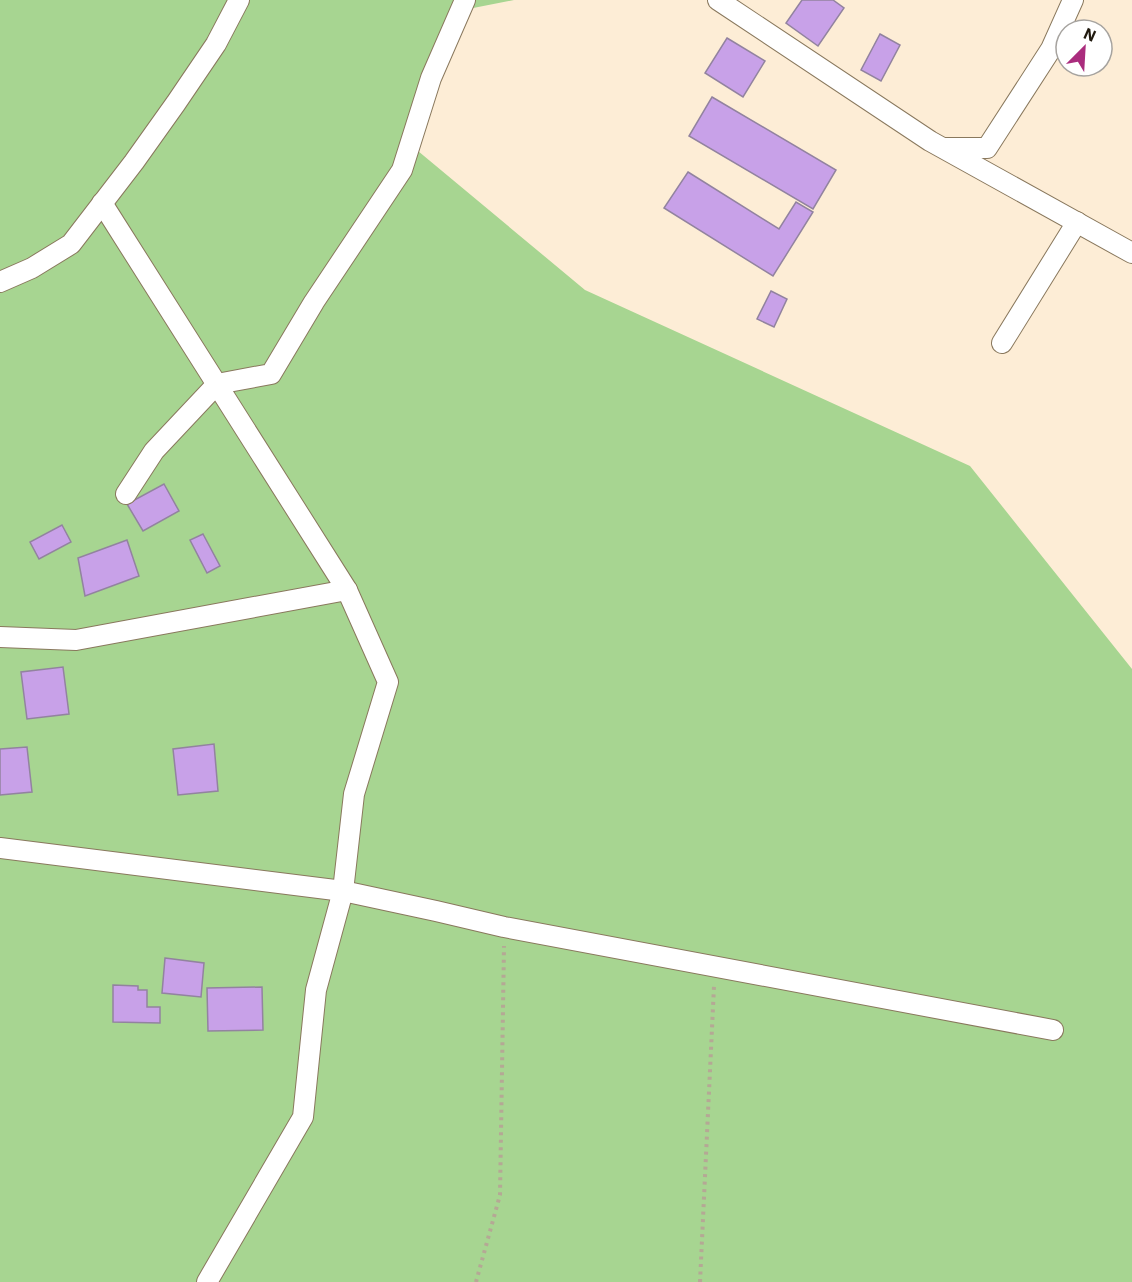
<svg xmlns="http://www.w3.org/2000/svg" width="1132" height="1282" font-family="'IBM Plex Sans',sans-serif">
<rect width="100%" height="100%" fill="#fdedd6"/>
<path fill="#a7d591" d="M0,0H514L463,10L412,146L585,290L970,466L1132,669V1282H0Z"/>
<g fill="#c8a1e8" stroke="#92839f" stroke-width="1.5">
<path d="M802,0H833L844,8L818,46L786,23Z"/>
<path d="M880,34L900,45L881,81L861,70Z"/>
<path d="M727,38L765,61L743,97L705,73Z"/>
<path d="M712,97L836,170L813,209L689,136Z"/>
<path d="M688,172L779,229L796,202L813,212L773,276L664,208Z"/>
<path d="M771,291L787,299L774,327L757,319Z"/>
<path d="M164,484L179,511L143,531L127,504Z"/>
<path d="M62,525L71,542L39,559L30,542Z"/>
<path d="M203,534L220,566L207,573L190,540Z"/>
<path d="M127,540L139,576L85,596L78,558Z"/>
<path d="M63,667L69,714L27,719L21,672Z"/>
<path d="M214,744L218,791L178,795L173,749Z"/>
<path d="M27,747L32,792L0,795V749Z"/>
<path d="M165,958L204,963L201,997L162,993Z"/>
<path d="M113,985L138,986V990H147V1007H160V1023L113,1022Z"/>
<path d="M262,987L263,1030L208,1031L207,988Z"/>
</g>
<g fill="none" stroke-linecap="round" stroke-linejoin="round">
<g stroke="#89785d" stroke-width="22">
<g id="street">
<path d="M718,0L930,141L1132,253"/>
<path d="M945,148H987L1051,49L1073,0"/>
<path d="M102,203L347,590L388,682L354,794L343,891L316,990L303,1117L207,1282"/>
<path d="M0,282L32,268L71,244L134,162L176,103L216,44L239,0"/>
<path d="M1002,343L1077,222"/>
<path d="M126,494L154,451L217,384L271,374L314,302L402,170L431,78L465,0"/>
<path d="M0,637L76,640L347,590"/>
<path d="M0,848L343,891L436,911L504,927L1053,1030"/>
</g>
</g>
<g stroke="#b5a895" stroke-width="4" stroke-dasharray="3 4.5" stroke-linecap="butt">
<path d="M476,1282L500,1195L504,946"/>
<path d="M700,1282L714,986"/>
</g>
<use href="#street" stroke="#fff" stroke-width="20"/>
</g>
<g transform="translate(1084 48) rotate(24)"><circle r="28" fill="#ffffff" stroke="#a6a39f" stroke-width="1.5"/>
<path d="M0-4.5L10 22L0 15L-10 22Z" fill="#aa2c7d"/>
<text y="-9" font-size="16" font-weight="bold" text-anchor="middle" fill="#211a0f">N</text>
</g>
</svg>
